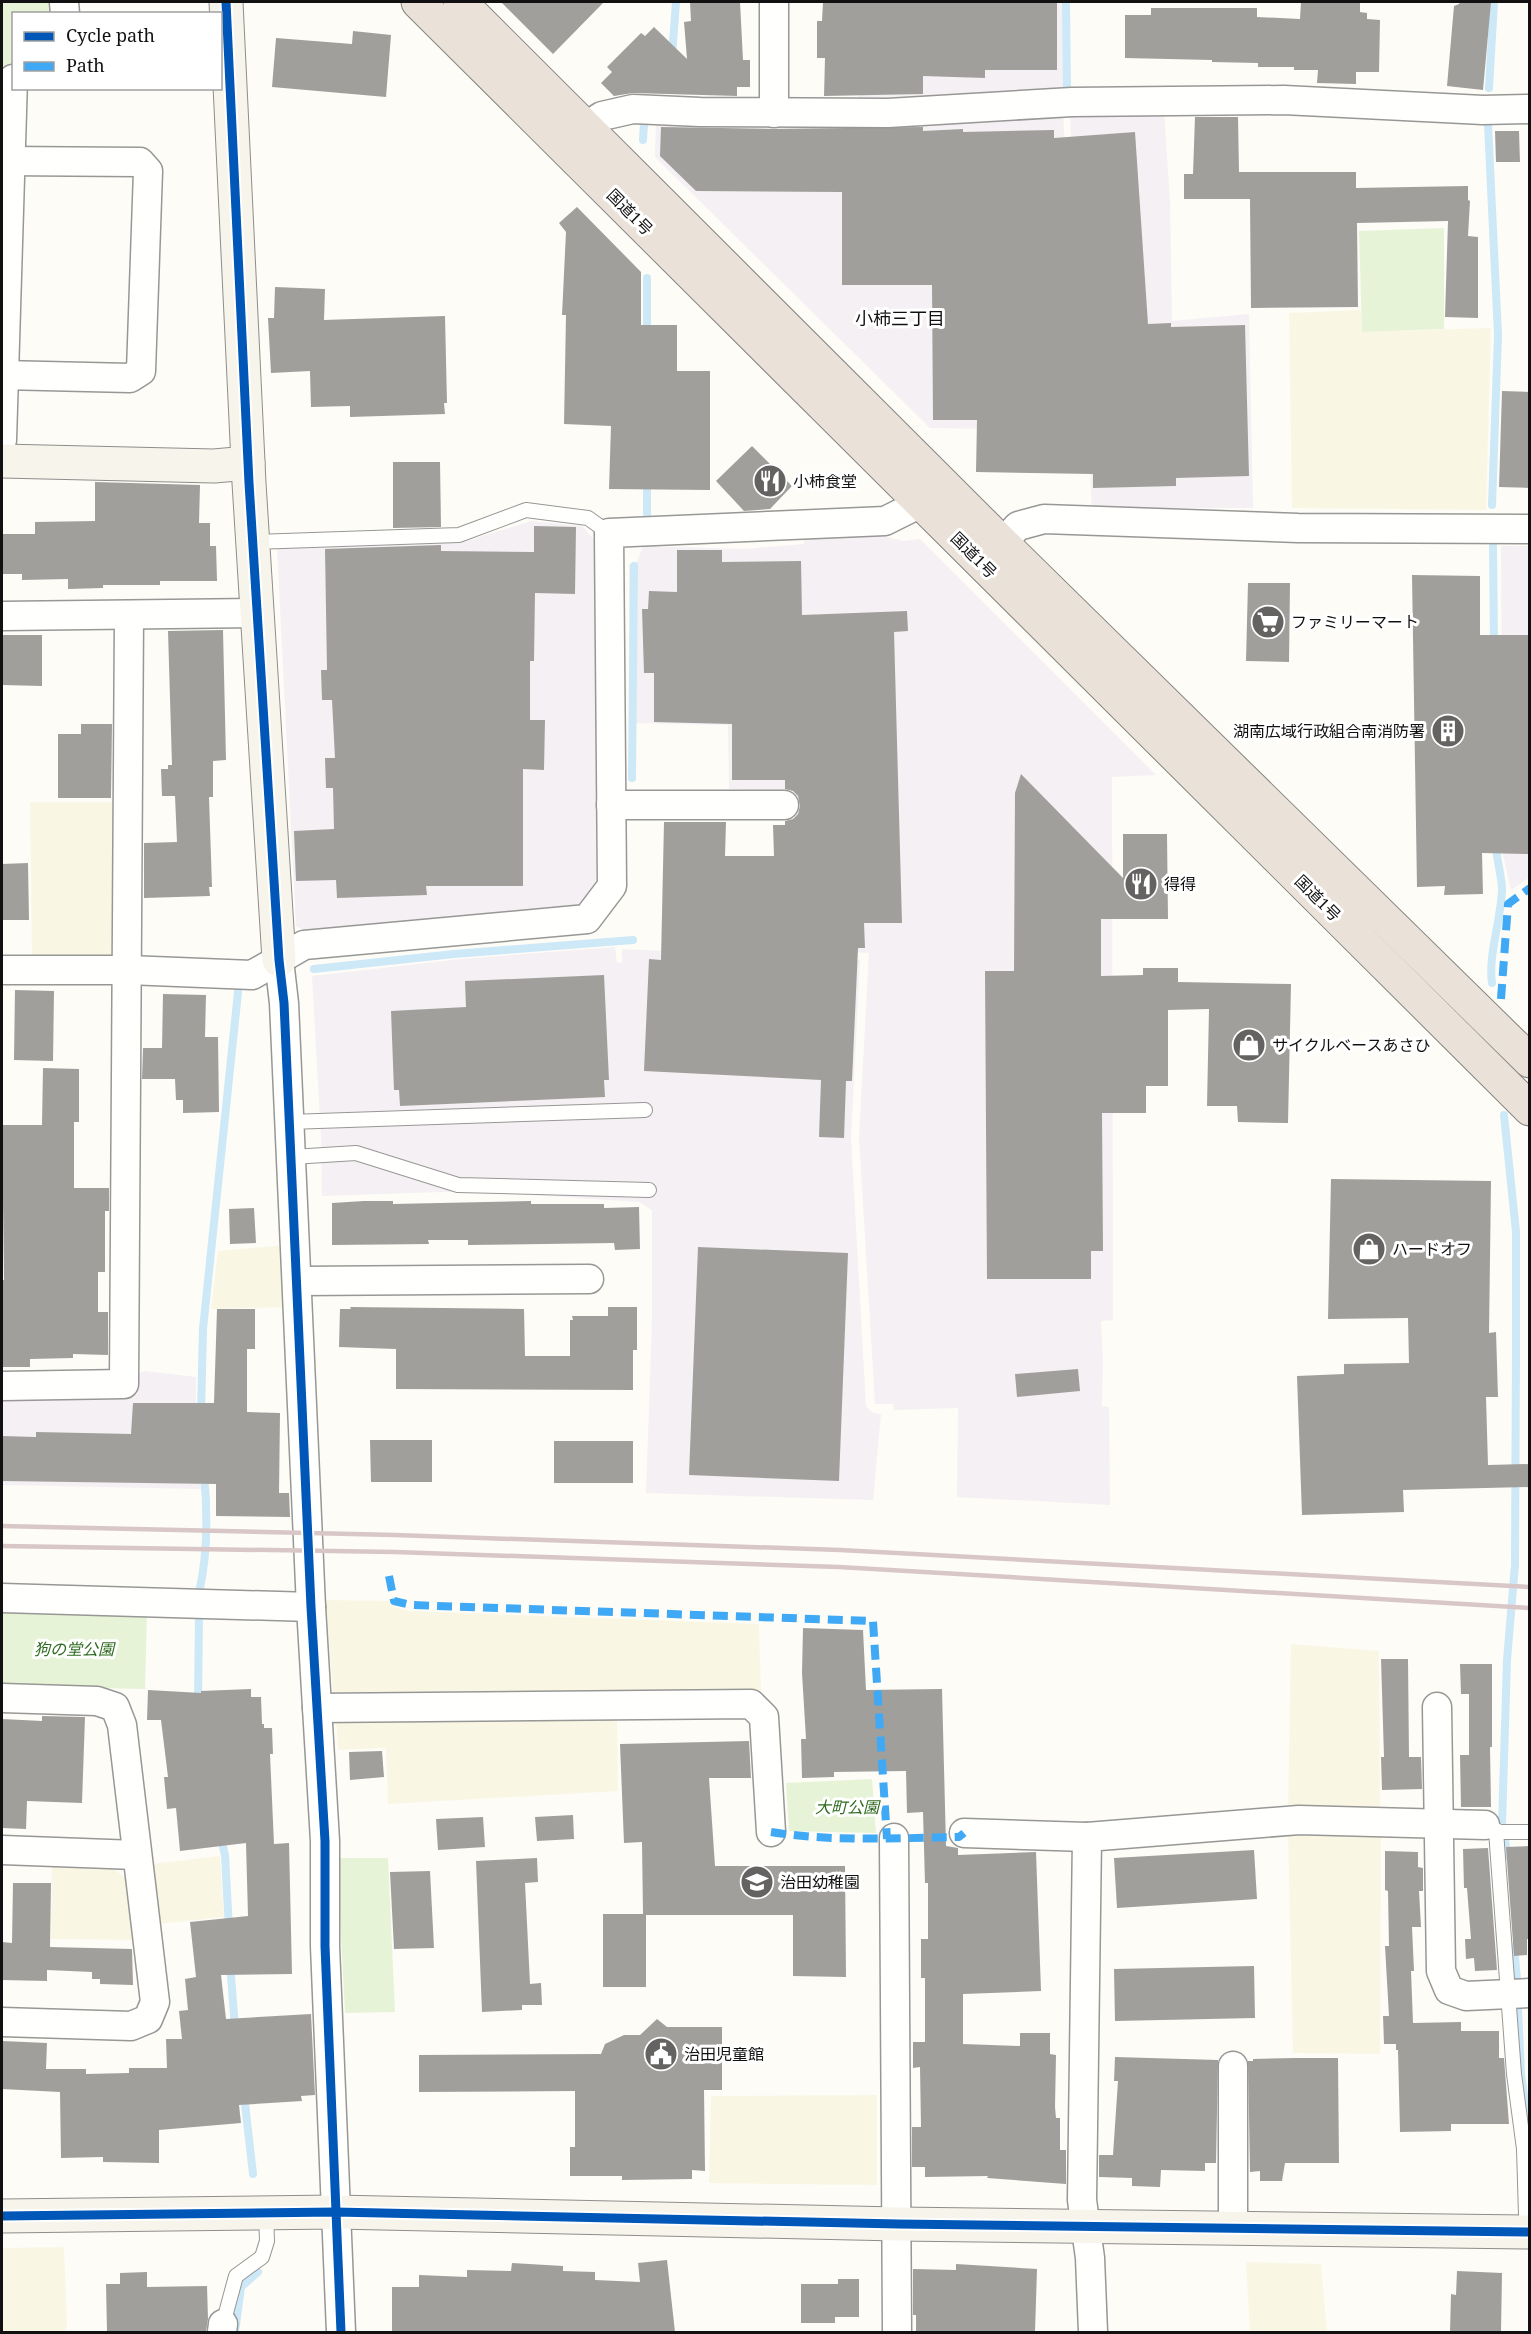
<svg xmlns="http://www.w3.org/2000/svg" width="1531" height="2334" font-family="'Noto Serif','Noto Sans JP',serif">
<rect width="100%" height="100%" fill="#fdfcf7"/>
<g fill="#f5f0f3">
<path d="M859,2H1063V95L858,104Z"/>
<path d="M1164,111L1170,201L1172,321L1249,314L1253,508H1177L1092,512L1084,323L1074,204L1070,116Z"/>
<path d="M1063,114L1082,430L930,428L655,157L656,123Z"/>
<path d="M531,521L582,526L597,543L596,887L578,906L306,931L296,926L277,548L467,541Z"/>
<path d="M804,530L864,531L903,541L920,539L1156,775L1112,777L1113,1320L1101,1321L1103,1361L1102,1406L1109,1407L1110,1505L957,1497L958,1408L894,1410L893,1404H875L859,1137L869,953L812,949L808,791L729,789L728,725L629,723V564L637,562L643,546L743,549L804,544Z"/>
<path d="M1501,546H1530L1529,878L1511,890L1503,855Z"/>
<path d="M615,947L617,963L622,962V949L860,960L851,1138L866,1406L873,1413L881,1414L873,1500L646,1493L652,1320V1210L639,1202L470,1191L322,1196L321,1137L312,976L461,959Z"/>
<path d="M145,1371L196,1377V1447L201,1489L2,1485V1399L129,1377Z"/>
</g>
<g fill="#f9f7e4">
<path d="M1361,310L1362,332L1491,328L1486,510L1292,508L1289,313Z"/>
<path d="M30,802H116L115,948L109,957L32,956Z"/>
<path d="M286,1245L289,1307L211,1309L218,1251Z"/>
<path d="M326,1600L389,1601L396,1608L410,1611L759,1624L761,1692L333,1694Z"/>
<path d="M1291,1644L1379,1651L1380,1811L1288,1807Z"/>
<path d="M617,1717L618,1791L388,1804L386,1748L338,1750L336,1720Z"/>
<path d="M1326,1834L1381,1837L1380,2054L1293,2053L1288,1836Z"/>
<path d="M220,1856L224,1917L157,1924L151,1864Z"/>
<path d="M52,1863L110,1865L128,1881L134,1940L51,1939Z"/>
<path d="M877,2095V2185L709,2183L711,2096Z"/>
<path d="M64,2247L67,2325L65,2332H2V2248Z"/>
<path d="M1246,2262L1321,2264L1327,2332H1250Z"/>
</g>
<g fill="#e7f3d7">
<path d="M2,2H49L50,13L14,14L13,66H2Z"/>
<path d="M1444,228V329L1362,332L1359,231Z"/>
<path d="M2,1608L147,1611L145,1689L2,1686Z"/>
<path d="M872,1779L876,1833L789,1831L786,1783Z"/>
<path d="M337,1858H388L395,2012L345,2013Z"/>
</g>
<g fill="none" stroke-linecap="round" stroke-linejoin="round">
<g stroke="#cde8f7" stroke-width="8">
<path d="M1066,2L1067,92"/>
<path d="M672,56L676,2"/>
<path d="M1489,88L1494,2"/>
<path d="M1488,124L1498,335L1492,505"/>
<path d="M643,140L644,123"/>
<path d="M647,336V278"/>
<path d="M647,478V514"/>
<path d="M1493,546L1494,645"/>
<path d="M632,778L634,566"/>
<path d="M314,969L454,954L633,940"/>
<path d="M1492,983C1488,955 1501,920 1502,890C1502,875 1496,860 1496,844"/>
<path d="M201,1414L203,1329L238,992"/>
<path d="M199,1593C208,1553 208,1515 204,1474"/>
<path d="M198,1704L199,1614"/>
<path d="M1502,1825L1507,1660L1515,1565L1516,1347V1232L1504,1115"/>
<path d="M220,1835L225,1855L229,1929"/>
<path d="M1505,1839L1507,1856"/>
<path d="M1514,1946L1517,1979"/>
<path d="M230,1963L235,2028"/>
<path d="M1518,2009L1521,2074L1530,2137"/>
<path d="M244,2095L253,2174"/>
<path d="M235,2332L241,2287L258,2272"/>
</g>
</g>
<g fill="#a19f9c">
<path d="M501,2H604L553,54Z"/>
<path d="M690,2H740L743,60H750V87H737V96L633,93L614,96L601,83L612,72L607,67L641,33L645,36L654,27L687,59L684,22L691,21Z"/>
<path d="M823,2H1057V70H985V78L923,76V94L824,96L825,58H817V21H822Z"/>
<path d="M1301,2H1360V12L1367,13V19L1380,20L1379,72H1356V84L1317,83L1318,70H1294V67H1258V63L1212,62V60L1125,58V15H1151V8H1257V17L1300,19Z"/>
<path d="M1460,2H1491L1483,90L1447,86L1454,6L1459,4Z"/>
<path d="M353,31L391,35L386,97L272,87L276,38L352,44Z"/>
<path d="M1195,117H1238L1239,172H1356V188L1468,186V200L1470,201L1468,236L1478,237V318L1445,317L1448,221L1357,223L1358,307L1251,308L1250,199H1184V174H1193Z"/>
<path d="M661,127L773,129L923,127V131L963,129V132L1054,130V138L1135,132L1148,324L1171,323V327L1245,325L1249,476L1176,478V486L1093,488V474L976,472L977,420H933L932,285H842V192L696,191L660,156Z"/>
<path d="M1495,131H1519L1520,162H1496Z"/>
<path d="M577,207L641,272V325H677V371H710V490L609,489L611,426L564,424L566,315H562L566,232L559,223Z"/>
<path d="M275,287L325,289L324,320L445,316L447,403H444L445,414L350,417V406L311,407L310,371L271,373L268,318H274Z"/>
<path d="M1502,391L1530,392V488L1499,487Z"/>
<path d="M752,446L792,486L770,509L744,511L716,481Z"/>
<path d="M393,462H440L441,527L393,528Z"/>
<path d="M95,482L200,485L199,523H210V546H216L217,581H160V585H103V588L68,589V579L22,580V574H2V534H35V522L95,521Z"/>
<path d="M534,526L576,527L575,594L535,593L534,661H530V720H545L544,770L523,769V886H426L427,895L337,898L336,880L296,881L294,831L334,829L333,788H326L325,758H335L332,700H322L321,670H327L325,549L441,545V551L534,552Z"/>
<path d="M677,550H722V562L801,561L802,615L907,611L908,631L894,632L902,923H864L865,948H858L852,1081H846L844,1138L819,1137L821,1080L644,1071L649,959L661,960L664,822H726L725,856H774L773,825H785V821L793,819L798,814L800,806L798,796L793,791L785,789V780H732V724L654,722V673H644L642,609H648L649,591L677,592Z"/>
<path d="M1412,575L1480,576V635H1530V854L1482,853L1483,894L1444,895L1445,886L1417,887Z"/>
<path d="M1248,583H1290L1289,662L1246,661Z"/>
<path d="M223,630L226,760L213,761V797H209L212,887H209L210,896L144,898V843L177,842L175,796H162L161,769H168V765H172L168,631Z"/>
<path d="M2,635H42V686L2,685Z"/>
<path d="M81,724H112L111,798H58V734H81Z"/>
<path d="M1021,774L1123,878V834H1167L1168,919H1101V976L1143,975V968H1178V982L1291,984L1288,1123L1238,1122L1237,1106H1207L1209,1009L1168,1010V1086H1146V1113H1102L1103,1251H1091V1279H987L985,971H1014L1015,793Z"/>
<path d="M28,863L29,920H2V864Z"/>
<path d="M604,975L609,1080H604L605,1097L400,1106L399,1090H394L391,1011L466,1007L465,981Z"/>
<path d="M15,990L54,991L53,1061L14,1060Z"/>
<path d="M163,994L206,995L205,1037H218L219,1112L183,1113V1100H176L175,1079H142L143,1048H162Z"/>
<path d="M43,1068L79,1069V1122H74V1188H109V1211H105V1272H98V1312H108V1355L73,1354V1358L30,1359V1367H3L2,1280H4L2,1125H42Z"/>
<path d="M1331,1179L1491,1181L1489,1333L1496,1332L1498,1397H1486L1488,1465L1530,1464V1487L1403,1490L1404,1512L1302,1515L1297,1376L1344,1374V1364L1409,1363L1408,1318L1328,1319Z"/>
<path d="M364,1201H393V1204L531,1201V1204H604V1208L639,1207L640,1249L615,1250L614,1243L468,1245V1240H428L429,1244L332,1245V1203Z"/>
<path d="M254,1208L256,1243L230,1244L229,1209Z"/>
<path d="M698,1247L848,1253L839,1481L689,1475Z"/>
<path d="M350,1307L524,1309L525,1356H570V1320H573L572,1316H608V1307H637V1350H633V1390L396,1389V1349L339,1347L340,1309H351Z"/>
<path d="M217,1309H255V1349H247V1412L280,1413L279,1493H289L290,1517L216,1516V1484L2,1481V1436L36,1437V1432L131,1434L133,1403H214Z"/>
<path d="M1078,1369L1080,1391L1017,1397L1015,1374Z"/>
<path d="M370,1440H432V1482H371Z"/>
<rect x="554" y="1441" width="79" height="42"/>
<path d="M803,1628L863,1630L866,1690L942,1689L946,1846L958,1848V1855L1036,1852L1041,1991L963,1994V2044L1020,2046V2033H1050V2054L1056,2055L1055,2107L1056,2118H1060V2150H1066V2184L987,2178L988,2176L925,2177V2167H912V2127H921L920,2067L913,2068V2042H925V1978H921V1939H928V1883H925L923,1812L907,1813L906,1771L834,1772V1777L802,1778L801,1739H806L802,1673Z"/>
<path d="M1381,1659H1408L1409,1757H1421L1422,1789L1382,1790L1381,1757H1384Z"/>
<path d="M1460,1664H1492V1747H1490L1491,1807H1461L1460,1755H1469V1694H1461Z"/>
<path d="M251,1689V1697H261L262,1724H264V1728H272L273,1754H270L274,1844L289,1843L292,1974L221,1975L226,2019L311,2014L315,2095L301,2096L302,2101L239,2105L241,2123L159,2130V2163L103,2162V2157L61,2158L60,2092L2,2089V2041L47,2043L46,2069H86V2074L129,2073V2068H167L166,2039H182L179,2011L188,2010L185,1979L196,1977L190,1922L248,1916L246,1843L180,1851L176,1808L167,1809L164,1777H168L161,1720H147L148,1690L201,1693V1691Z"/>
<path d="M42,1716L85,1717L82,1803L27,1801L26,1829L2,1828V1719L42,1721Z"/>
<path d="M749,1741L751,1778H709L715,1866H845L846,1977L793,1976V1915H646V1987H603V1914H643L642,1842L624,1843L620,1744Z"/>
<path d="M382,1751L384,1777L350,1780L349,1752Z"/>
<path d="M573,1815L574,1839L537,1841L535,1817Z"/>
<path d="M483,1817L485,1847L438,1850L436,1819Z"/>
<path d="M1530,1846V1939H1527V1955L1514,1956L1506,1847Z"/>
<path d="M1488,1848L1497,1970L1475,1971L1474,1958L1466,1959L1465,1939H1471L1467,1888H1464L1463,1849Z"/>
<path d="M1254,1850L1257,1899L1117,1908L1114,1858Z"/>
<path d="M1385,1851L1418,1852V1867L1423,1868V1891H1419L1421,1927H1412L1414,1971H1411L1413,2023L1461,2022V2031H1499V2058H1504L1509,2124H1451V2131L1400,2132L1398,2050H1396V2044H1384L1383,2016H1389L1385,1946H1389L1388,1891L1385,1890Z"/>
<path d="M537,1858L538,1882L525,1883L530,1984L541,1983L542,2005H522V2010L482,2012L476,1861Z"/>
<path d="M430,1871L434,1948L394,1949L390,1872Z"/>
<path d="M13,1883H51L50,1947L132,1949L133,1985L100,1984V1979H92V1972L47,1970V1981L2,1980V1942L12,1943Z"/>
<path d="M1254,1966L1255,2018L1115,2021L1114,1969Z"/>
<path d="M657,2019L667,2027H722V2090H704L705,2171L692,2170V2179L622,2180V2176H570V2147H575V2091L419,2092V2055L601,2054L605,2044L624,2035H640Z"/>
<path d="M1115,2057L1218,2060L1216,2163H1205V2171L1161,2170L1160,2187L1132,2186V2178L1099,2177V2155H1113L1118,2081H1114Z"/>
<path d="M1296,2058H1338L1339,2163H1285L1282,2181H1260V2171L1250,2172L1248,2061H1253V2059Z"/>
<path d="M667,2260L675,2332H392V2287H419V2275L467,2277V2270L511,2271L512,2263L563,2266V2271L595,2272V2280L640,2282L638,2263Z"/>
<path d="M956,2264L1037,2269L1035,2332H916V2315H913V2269L956,2270Z"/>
<path d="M1457,2271L1502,2273L1501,2332H1450L1451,2294L1456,2295Z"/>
<path d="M147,2272V2287L207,2286L208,2319L206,2332H107L106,2284H120V2273Z"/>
<path d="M838,2279H859V2317H835V2323H801V2284H838Z"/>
</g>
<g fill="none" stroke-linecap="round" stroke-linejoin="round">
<g stroke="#979795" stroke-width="16">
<g id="lane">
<path d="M253,542L459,535L526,510L588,518L609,533"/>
<path d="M289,1122L645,1110"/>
<path d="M292,1157L356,1153L458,1185L649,1190"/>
<path d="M1491,1828L1500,1832H1530"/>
<path d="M1496,1831L1514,2074L1524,2149L1526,2215L1530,2231"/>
<path d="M223,2324L236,2276L262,2257L267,2241L266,2214"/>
</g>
</g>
<g stroke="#979795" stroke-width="31">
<g id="street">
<path d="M64,2L65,14"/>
<path d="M774,2V113"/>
<path d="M586,126L602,116L633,109L700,112L888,113L1072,102L1284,100L1483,110L1530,109"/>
<path d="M2,161L140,162L148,171L141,371L130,378L2,375"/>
<path d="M2,440L13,79"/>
<path d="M1002,543L1018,526L1044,519L1298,528L1530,529"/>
<path d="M2,616L257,613"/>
<path d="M611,805H784"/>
<path d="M279,960L284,1003L311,1607L325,1841V1946L341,2332"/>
<path d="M2,970H128L252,975L304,945L587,919L612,886L609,533L885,521L921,503"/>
<path d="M298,1281L589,1279"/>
<path d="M2,1386L124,1384L129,616"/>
<path d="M2,1598L311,1607"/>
<path d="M2,1698L97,1701L115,1707L122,1725L155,2002L148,2019L131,2026L2,2022"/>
<path d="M1437,1707L1441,1971L1449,1990L1466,1996L1530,1993"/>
<path d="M317,1708L751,1704L764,1717L771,1832"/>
<path d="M964,1833L1087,1837"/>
<path d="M894,1838L897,2332"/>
<path d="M2,1850L136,1855"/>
<path d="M1233,2226V2066"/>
<path d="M222,2332L223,2324"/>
<path d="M1093,2332L1090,2258L1082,2200L1087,1837L1299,1820L1485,1825"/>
</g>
</g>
<g stroke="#8e8d8b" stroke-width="35">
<g id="secondary">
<path d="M226,2L249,483L279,960"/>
<path d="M2,461L214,466L248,463"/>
<path d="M2,2216L335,2212L898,2224L1530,2232"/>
</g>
</g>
<g stroke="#858482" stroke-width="35">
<g id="highway">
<path d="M418,2L1530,1109"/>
<path d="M460,2L1002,543L1530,1061"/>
</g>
</g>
<use href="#lane" stroke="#fffffe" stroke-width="14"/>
<use href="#street" stroke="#fffffe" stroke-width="28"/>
<use href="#secondary" stroke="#f6f4eb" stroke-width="33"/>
<use href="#highway" stroke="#eae1d8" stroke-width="33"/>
<g stroke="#d9c6c7" stroke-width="4.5">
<path d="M2,1526L395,1535L840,1550L1530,1587"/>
<path d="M2,1546L395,1552L839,1567L1530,1608"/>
</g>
<g stroke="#3fa9f5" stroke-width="8" stroke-dasharray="15 8" stroke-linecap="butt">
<path d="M1501,999L1508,904L1530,888"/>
<path d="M389,1576L394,1601L411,1605L873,1621L887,1839"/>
<path d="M771,1832C833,1842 897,1838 959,1837L964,1833"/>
</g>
<g stroke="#fff" stroke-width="13">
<g id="cycleway">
<path d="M226,2L249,483L279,960L284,1003L311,1607L325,1841V1946L341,2332"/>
<path d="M2,2216L335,2212L898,2224L1530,2232"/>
</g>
</g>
<use href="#cycleway" stroke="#0057b8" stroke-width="9"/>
</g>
<defs>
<g id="restaurant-disc" transform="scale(1.725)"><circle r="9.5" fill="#646362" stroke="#fff"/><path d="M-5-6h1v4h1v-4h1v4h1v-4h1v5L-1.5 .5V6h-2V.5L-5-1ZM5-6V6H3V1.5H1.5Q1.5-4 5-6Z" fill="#fff"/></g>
<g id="supermarket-disc" transform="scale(1.725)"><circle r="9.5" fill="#646362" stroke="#fff"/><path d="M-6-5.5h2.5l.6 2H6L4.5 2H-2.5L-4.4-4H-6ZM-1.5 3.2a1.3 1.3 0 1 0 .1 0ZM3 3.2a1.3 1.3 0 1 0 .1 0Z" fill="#fff"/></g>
<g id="building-disc" transform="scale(1.725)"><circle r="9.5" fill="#646362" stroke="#fff"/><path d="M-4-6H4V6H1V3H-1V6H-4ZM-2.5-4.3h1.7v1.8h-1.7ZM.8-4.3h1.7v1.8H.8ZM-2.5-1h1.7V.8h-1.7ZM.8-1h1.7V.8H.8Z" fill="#fff"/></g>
<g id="shop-disc" transform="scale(1.725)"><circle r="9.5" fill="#646362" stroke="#fff"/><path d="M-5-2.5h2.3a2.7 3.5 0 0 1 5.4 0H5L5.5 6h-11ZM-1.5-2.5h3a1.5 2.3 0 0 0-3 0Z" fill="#fff"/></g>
<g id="school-disc" transform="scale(1.725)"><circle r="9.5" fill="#646362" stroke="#fff"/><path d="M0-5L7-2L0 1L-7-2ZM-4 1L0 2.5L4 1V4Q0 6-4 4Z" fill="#fff"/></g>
<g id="civic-disc" transform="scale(1.725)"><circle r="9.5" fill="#646362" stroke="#fff"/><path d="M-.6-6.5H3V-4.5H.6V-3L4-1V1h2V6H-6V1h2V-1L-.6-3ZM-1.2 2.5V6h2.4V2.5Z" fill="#fff"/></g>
</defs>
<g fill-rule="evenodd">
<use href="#restaurant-disc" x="770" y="481"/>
<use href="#supermarket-disc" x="1268" y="622"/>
<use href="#building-disc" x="1448" y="731"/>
<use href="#restaurant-disc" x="1141" y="884"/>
<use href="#shop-disc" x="1249" y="1045"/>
<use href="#shop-disc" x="1369" y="1249"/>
<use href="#school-disc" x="757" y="1882"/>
<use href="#civic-disc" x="661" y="2054"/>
</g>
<g text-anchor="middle" stroke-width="6" stroke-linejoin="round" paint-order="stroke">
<g font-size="16" fill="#111" stroke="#fff">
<text transform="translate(630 212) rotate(45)" y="6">国道1号</text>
<text transform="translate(974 555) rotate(45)" y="6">国道1号</text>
<text transform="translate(1318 898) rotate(45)" y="6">国道1号</text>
</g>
<g font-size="16" fill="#111" stroke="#fff" text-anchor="start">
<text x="793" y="487">小柿食堂</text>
<text x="1291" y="628">ファミリーマート</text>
<text x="1425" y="737" text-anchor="end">湖南広域行政組合南消防署</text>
<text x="1164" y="890">得得</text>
<text x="1272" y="1051">サイクルベースあさひ</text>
<text x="1392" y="1255">ハードオフ</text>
<text x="780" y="1888">治田幼稚園</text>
<text x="684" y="2060">治田児童館</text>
</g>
<g font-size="16" font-style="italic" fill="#2f6b1f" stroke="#fff">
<text x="74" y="1655">狗の堂公園</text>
<text x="847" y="1813">大町公園</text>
</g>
<g font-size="18" fill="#111" stroke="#fff">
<text x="900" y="325">小柿三丁目</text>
</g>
</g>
<rect width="1531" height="2334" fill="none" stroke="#111111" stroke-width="6"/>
<rect x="12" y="12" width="210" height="78" fill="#ffffff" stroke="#a0a0a0" stroke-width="1.5"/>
<rect x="24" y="32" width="30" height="9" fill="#0057b8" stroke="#a0a0a0" stroke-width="1.5"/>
<text x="66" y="42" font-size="18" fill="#111111">Cycle path</text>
<rect x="24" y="62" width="30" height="9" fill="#3fa9f5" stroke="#a0a0a0" stroke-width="1.5"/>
<text x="66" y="72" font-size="18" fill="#111111">Path</text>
</svg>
